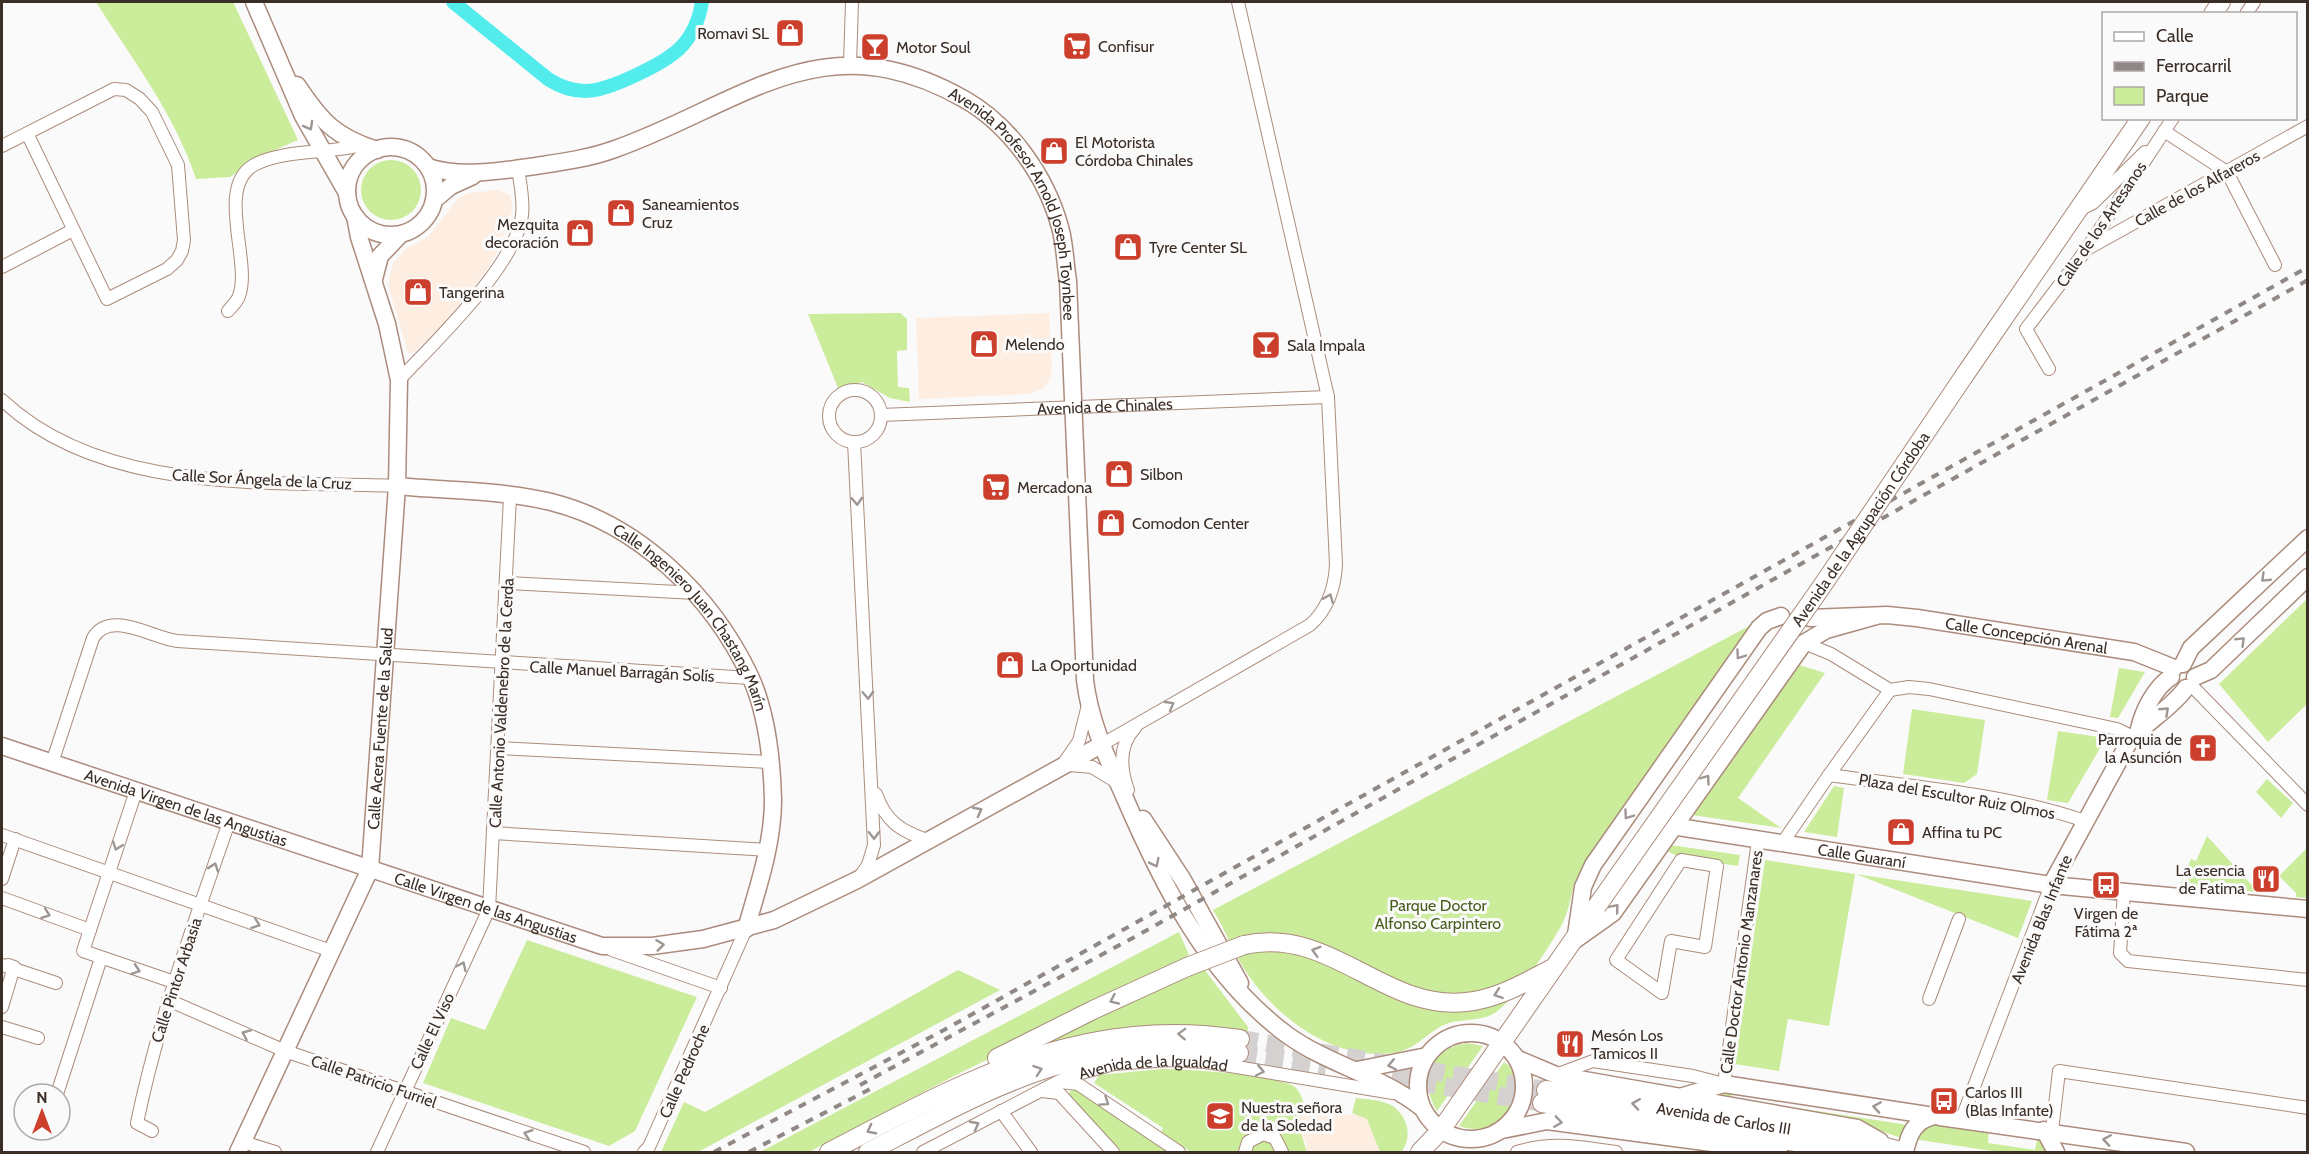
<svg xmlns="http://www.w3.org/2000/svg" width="2309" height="1154" font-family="Cabin,sans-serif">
<rect width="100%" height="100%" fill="#fafafa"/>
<g fill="#feede1">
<path d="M497,190L510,195L513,208L497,252L484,274L443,324L413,353H408L388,285L393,263L406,249L429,236L459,197L470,193Z"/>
<path d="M1049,313L1052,369L1049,381L1042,389L1029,394L919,399L916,318Z"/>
<path d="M1307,1112L1359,1115L1367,1119L1380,1152H1307L1306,1143L1299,1127V1116Z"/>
</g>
<g fill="#cbec9a">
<path d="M96,2H233L298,140L261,156L230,177L196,179C175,114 132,59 96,2Z"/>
<circle cx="391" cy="190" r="30"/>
<path d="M900,313L907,319V350L897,351L898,387L909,388L910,402L890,398L862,382L838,388L808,314Z"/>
<path d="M2307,599V704L2268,742L2219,684Z"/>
<path d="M1753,624L1574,884C1571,896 1569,909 1564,920C1555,940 1512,1004 1493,1014C1480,1021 1463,1019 1449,1023C1430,1029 1418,1048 1398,1052C1336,1064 1274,1017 1243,967C1232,949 1225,929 1213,910Z"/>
<path d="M1796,664L1825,673L1738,798L1781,828L1692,815Z"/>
<path d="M2119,668L2145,672L2118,718L2110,717Z"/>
<path d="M1912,709L1985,720L1977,774L1964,783L1903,774Z"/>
<path d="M2058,731L2106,738L2068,803L2047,800Z"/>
<path d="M2267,779L2293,803L2281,818L2256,792Z"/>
<path d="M1834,786L1844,788L1837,837L1804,832Z"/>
<path d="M2207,836L2258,892L2180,885L2191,859L2196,861Z"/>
<path d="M1670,845L1740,855L1738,866L1682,858L1667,851Z"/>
<path d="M2307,848V898L2296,897V893L2279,876Z"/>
<path d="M1765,860L1855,874L1829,1026L1788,1019L1779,1071L1735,1064Z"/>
<path d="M1856,874L2032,901L2018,938Z"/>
<path d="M1179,932L1189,955L1176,962L1178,967L960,1073L809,1152H760Z"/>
<path d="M527,940L697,997L635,1131L609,1146L423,1083L451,1018L485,1030Z"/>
<path d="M1201,965L1248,1027V1031C1176,1023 1108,1025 1039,1046Z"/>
<path d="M958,970L1000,990L698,1152H661L684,1102L705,1112Z"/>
<path d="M1467,1043L1483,1046L1437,1111C1418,1080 1430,1049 1467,1043Z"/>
<path d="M1504,1062C1527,1076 1512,1117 1492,1126C1481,1131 1469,1129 1459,1126Z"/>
<path d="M1162,1069C1185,1069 1280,1075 1295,1087C1301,1092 1304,1104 1307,1112L1299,1116L1303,1125L1299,1127L1307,1152H1191L1161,1132L1163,1128L1094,1083L1099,1075Z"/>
<path d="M1733,1089L1732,1098L1908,1125L1901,1138L1865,1125L1701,1097Z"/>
<path d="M1073,1090H1077L1168,1152H1120L1071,1099L1069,1092Z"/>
<path d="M1356,1098C1366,1099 1379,1100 1389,1104C1407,1113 1414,1137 1401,1152H1380L1367,1119L1352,1113Z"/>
<path d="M1936,1121L1989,1129L1988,1143L2035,1150L2037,1139L2043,1143L2049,1152H1999L1913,1139L1918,1133Z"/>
</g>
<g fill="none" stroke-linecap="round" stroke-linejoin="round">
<path stroke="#52eced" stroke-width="14" d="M453,2L548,79C579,99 602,91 634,76C671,59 695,45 702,2"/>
<g stroke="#d4d1d0" stroke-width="18" stroke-dasharray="18 9" stroke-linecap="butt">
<path d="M1240,1039L1546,1090"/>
<path d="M1239,1053L1326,1066"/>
<path d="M1365,1073L1542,1103"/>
</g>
<g stroke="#ab8c7c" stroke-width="14">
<g id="street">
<path d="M2246,14L2254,2"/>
<path d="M850,64L852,2"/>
<path d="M2164,131L2227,172L2275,265"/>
<path d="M2,146L114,89L126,90L140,99L152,112L178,165L184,240L182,251L177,260L167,269L107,299L27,133"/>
<path d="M2083,208L2093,203L2145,152"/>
<path d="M2089,248L2308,126"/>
<path d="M2,267L73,230"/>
<path d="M228,311C232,306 237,302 239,296C252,262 215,187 254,165C283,149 329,154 362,145"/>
<path d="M2049,369L2026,329L2086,250L2173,118"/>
<path d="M399,380C433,344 517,264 522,215C524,200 520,183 518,168"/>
<circle cx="855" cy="416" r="26"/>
<path d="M2,400C103,495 269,481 397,486"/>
<path id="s1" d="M881,415L1328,397"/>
<path d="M854,442L874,845L868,865L859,878"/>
<path d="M508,583L696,593"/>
<path d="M1804,643L1831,654L1890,690L1909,687L1929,689L2117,729L2133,737"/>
<path d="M2191,685L2308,805"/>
<path d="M1101,745L1310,625C1328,609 1335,588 1336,564L1328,397L1238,2"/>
<path d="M498,748L771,762"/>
<path d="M52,763L93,638C110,609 152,638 177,641L750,678"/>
<path d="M1064,763L1079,741L1088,705"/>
<path d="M1069,765L1092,767L1115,781"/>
<path d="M1829,775L1890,690"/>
<path d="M1128,790C1120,768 1119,745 1135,728"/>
<path d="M136,791L83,951L174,982"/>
<path d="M876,794C886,822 901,831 927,840"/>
<path d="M493,833L768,850"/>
<path d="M2,835L331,951"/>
<path d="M1781,845L1829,775C1913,787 2004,793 2085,821"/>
<path d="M1681,860L1717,866L1705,947L1671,941L1662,993L1616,960Z"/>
<path d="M2,879L15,839"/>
<path d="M2124,892L2120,953L2128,961L2308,980"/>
<path d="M2,898L90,930"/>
<path d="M612,950L721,988"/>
<path d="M2,965L56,983"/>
<path d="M1929,999L1959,919"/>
<path d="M168,1000L285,1051L584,1152"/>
<path d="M2,1007L14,967L8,965"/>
<path d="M2,1027L38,1038"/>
<path d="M1558,1074L1593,1061L1693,1076L1724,1084L1758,841"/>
<path d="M1060,1082L1078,1084L1179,1152"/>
<path d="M1042,1091L1059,1093L1113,1152"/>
<path d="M57,1094L101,958"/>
<path d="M1001,1111L1031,1152"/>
<path d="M1962,1118L2051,885"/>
<path d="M152,1131L137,1123C158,1020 195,921 229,822"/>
<path d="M2052,1131L2059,1071L2308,1108"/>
<path d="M243,1142L275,1152"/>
<path d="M377,1152L489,909L510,497"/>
<path d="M644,1152L649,1147L746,929"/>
<path id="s2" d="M923,1152L1067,1077L1114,1064L1169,1060L1206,1062L1393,1093"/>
<path d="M1245,1152L1248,1142L1263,1134L1275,1138L1282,1152"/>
<path d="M1517,1152C1553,1141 1579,1147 1616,1152"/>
</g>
</g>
<g stroke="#ab8c7c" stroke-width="19">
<g id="secondary">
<path d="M254,2L303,116L347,193"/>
<path d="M297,85C321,121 335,137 377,150"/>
<circle cx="391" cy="191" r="44"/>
<path id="s3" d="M428,167C459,177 490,172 522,168C553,163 585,160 615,149C744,103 822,19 964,99C1010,125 1046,176 1060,227C1065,244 1065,263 1068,281L1085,680C1090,722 1107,758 1124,796C1162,884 1207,975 1286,1034C1328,1065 1381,1075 1422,1108"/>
<path d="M434,200L451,186L473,176"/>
<path d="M374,279L380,256L401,234"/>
<path id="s4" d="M397,486C448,491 502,490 551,502C639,524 712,596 750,676C767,713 772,760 773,800C773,844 758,887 746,929"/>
<path id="s5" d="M1810,618L1887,615L1917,618L2134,652L2174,668"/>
<path d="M2183,664L2191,648L2308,538"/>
<path d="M2195,677L2211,670L2308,577"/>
<path d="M2139,729C2143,711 2155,687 2171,677"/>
<path id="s6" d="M2,746L602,946H652L703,939L774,920L857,880L1101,745"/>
<path d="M1143,819L1183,880L1240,983"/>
<path id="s7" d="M1672,826L2051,885L2308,909"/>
<path d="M2051,885L2129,742C2145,722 2170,710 2186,688"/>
<path d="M1576,935L1583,887L1593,865L1759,628L1767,621L1781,616"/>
<path d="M1575,940L1613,913L1804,643L1826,630L1876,616"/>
<circle cx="1471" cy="1086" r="53"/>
<path d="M1518,1059L1556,1075L1857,1128L1880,1141"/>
<path d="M1357,1070L1427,1056"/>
<path d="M1683,1096L1724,1084L1934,1116"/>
<path d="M1940,1117L2186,1152"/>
<path d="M1502,1130L1547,1121L1779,1152"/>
<path d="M2044,1130L2056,1152"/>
<path id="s8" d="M238,1152L370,869L397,486L399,380L387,324L359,237L355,216"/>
<path d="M1905,1152C1909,1134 1914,1121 1934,1116"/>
</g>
</g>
<g stroke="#ab8c7c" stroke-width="20">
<g id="primary">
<path d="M2213,14L2221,2"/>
<path d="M1964,376L2141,118"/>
<path d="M1244,945C1332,926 1383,1011 1466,1002C1497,999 1524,983 1551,969"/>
<path d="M997,1058L1093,1010L1187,967"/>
<path id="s9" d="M1546,1090L1856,1139L1904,1152"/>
<path d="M1542,1103L1860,1152"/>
<path d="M829,1152C966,1081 1079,1015 1240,1039"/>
<path d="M868,1152C999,1084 1085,1032 1239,1053"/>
<path d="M1420,1152L1441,1130L1597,906"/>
</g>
</g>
<use href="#street" stroke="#fff" stroke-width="12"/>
<use href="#secondary" stroke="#fff" stroke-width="16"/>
<use href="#primary" stroke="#fff" stroke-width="18"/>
<g stroke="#8f8884" stroke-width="4" stroke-dasharray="8 8" stroke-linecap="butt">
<path d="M860,1085L1140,934L2308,280"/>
<path d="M714,1152L944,1030L2308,267"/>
<path d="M749,1152L876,1086"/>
</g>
<g stroke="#ab8c7c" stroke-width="20" stroke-linecap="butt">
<g id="primary-bridge">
<path id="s10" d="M1597,906L1820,589L1964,376"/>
<path d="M1187,967L1244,945"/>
</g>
</g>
<use href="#primary-bridge" stroke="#fff" stroke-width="18"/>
</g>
<defs><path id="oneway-chevron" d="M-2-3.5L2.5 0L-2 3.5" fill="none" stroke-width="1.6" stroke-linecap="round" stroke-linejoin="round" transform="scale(1.5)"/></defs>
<g stroke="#9d9693">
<use href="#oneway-chevron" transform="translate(309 126) rotate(61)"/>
<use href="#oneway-chevron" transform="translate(857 501) rotate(87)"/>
<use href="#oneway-chevron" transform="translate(2265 578) rotate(136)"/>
<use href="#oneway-chevron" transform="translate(1329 598) rotate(-68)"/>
<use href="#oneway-chevron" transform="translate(2241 641) rotate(-44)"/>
<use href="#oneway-chevron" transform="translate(1740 655) rotate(125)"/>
<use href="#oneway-chevron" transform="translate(868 695) rotate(87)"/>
<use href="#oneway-chevron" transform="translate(1170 705) rotate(-30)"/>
<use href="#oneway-chevron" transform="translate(2165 711) rotate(-43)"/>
<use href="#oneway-chevron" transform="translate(1706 779) rotate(-54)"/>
<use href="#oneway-chevron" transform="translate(978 811) rotate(-28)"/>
<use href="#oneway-chevron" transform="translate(1628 815) rotate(125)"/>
<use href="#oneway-chevron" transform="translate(874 835) rotate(89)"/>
<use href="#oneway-chevron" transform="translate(117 846) rotate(110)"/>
<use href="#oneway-chevron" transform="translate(1155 863) rotate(64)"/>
<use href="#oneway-chevron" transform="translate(214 867) rotate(-71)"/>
<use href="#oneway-chevron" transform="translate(1615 908) rotate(-50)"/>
<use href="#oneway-chevron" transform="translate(46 914) rotate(20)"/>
<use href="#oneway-chevron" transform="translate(256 924) rotate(20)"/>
<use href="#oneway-chevron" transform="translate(660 945) rotate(-7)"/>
<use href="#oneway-chevron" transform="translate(1316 951) rotate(-164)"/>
<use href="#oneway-chevron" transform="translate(462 966) rotate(-65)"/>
<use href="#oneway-chevron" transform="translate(136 970) rotate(19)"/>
<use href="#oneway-chevron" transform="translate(1498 994) rotate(161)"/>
<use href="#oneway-chevron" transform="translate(1114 1000) rotate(155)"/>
<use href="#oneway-chevron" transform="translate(246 1034) rotate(-156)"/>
<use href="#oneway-chevron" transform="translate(1182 1034) rotate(-178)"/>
<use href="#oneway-chevron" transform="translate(1392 1065) rotate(168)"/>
<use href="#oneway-chevron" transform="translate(1038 1070) rotate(-19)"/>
<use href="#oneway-chevron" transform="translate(1260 1071) rotate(12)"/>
<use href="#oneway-chevron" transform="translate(1105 1102) rotate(34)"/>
<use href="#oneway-chevron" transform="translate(1636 1104) rotate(-171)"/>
<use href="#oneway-chevron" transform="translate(1877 1107) rotate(-171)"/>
<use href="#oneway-chevron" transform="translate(1558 1122) rotate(8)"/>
<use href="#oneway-chevron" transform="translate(975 1125) rotate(-28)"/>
<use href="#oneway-chevron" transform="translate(871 1130) rotate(152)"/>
<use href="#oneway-chevron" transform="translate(528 1134) rotate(-161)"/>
<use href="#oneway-chevron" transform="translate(2107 1140) rotate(-171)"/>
</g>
<defs>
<g id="shop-square" transform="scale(1.5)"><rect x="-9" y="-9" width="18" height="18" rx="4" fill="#cb3f2c" stroke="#fafafa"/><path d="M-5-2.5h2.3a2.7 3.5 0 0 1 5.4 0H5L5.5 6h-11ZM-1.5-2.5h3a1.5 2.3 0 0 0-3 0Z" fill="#fff"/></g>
<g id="supermarket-square" transform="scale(1.5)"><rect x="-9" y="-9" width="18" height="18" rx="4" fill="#cb3f2c" stroke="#fafafa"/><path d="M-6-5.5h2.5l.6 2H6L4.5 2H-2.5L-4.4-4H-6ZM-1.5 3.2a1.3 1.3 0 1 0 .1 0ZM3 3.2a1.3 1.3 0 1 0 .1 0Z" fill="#fff"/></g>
<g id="bar-square" transform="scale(1.5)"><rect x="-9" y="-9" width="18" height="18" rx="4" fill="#cb3f2c" stroke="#fafafa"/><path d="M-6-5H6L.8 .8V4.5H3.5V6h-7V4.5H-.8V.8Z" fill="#fff"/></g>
<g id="church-square" transform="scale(1.5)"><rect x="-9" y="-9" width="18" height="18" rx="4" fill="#cb3f2c" stroke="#fafafa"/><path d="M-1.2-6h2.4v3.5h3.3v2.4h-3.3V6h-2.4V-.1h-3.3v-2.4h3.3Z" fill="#fff"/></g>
<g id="restaurant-square" transform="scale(1.5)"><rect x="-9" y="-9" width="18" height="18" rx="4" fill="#cb3f2c" stroke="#fafafa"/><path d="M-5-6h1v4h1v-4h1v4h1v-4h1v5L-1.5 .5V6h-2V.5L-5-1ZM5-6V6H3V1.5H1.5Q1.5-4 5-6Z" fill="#fff"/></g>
<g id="bus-square" transform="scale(1.5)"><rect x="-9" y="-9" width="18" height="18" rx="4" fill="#cb3f2c" stroke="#fafafa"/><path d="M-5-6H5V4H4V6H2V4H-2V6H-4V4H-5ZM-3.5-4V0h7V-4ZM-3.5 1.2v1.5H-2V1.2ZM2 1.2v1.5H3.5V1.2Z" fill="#fff"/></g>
<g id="school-square" transform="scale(1.5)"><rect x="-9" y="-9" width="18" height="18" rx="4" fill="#cb3f2c" stroke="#fafafa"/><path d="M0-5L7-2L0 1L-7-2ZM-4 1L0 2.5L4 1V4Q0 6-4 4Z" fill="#fff"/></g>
</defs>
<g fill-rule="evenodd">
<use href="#shop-square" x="790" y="33"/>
<use href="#supermarket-square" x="1077" y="46"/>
<use href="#bar-square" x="875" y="47"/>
<use href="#shop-square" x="1054" y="151"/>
<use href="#shop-square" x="621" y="213"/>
<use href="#shop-square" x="580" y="233"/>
<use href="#shop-square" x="1128" y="247"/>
<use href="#shop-square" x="418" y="292"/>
<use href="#shop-square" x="984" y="344"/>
<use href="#bar-square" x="1266" y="345"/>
<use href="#shop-square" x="1119" y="474"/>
<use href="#supermarket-square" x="996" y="487"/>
<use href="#shop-square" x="1111" y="523"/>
<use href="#shop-square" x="1010" y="665"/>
<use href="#church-square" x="2203" y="748"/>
<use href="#shop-square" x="1901" y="832"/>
<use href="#restaurant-square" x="2266" y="879"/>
<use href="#bus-square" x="2106" y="885"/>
<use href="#restaurant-square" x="1570" y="1044"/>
<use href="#bus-square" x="1944" y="1101"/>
<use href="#school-square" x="1220" y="1116"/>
</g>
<g text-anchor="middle" stroke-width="6" stroke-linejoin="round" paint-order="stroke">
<g font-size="16" fill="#3b2e27" stroke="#fafafa" text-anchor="start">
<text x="769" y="39" text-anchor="end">Romavi SL</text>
<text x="1098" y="52">Confisur</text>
<text x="896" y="53">Motor Soul</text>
<text x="1075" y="148">El Motorista<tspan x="1075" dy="18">Córdoba Chinales</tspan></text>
<text x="642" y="210">Saneamientos<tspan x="642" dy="18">Cruz</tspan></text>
<text x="559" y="230" text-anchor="end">Mezquita<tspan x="559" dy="18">decoración</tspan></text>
<text x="1149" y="253">Tyre Center SL</text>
<text x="439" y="298">Tangerina</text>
<text x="1005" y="350">Melendo</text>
<text x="1287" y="351">Sala Impala</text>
<text x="1140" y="480">Silbon</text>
<text x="1017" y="493">Mercadona</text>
<text x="1132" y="529">Comodon Center</text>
<text x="1031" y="671">La Oportunidad</text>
<text x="2182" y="745" text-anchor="end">Parroquia de<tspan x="2182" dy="18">la Asunción</tspan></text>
<text x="1922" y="838">Affina tu PC</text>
<text x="2245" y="876" text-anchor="end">La esencia<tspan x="2245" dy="18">de Fatima</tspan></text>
<text x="2106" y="919" text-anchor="middle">Virgen de<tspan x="2106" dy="18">Fátima 2ª</tspan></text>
<text x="1591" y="1041">Mesón Los<tspan x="1591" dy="18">Tamicos II</tspan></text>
<text x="1965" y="1098">Carlos III<tspan x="1965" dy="18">(Blas Infante)</tspan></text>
<text x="1241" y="1113">Nuestra señora<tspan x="1241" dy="18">de la Soledad</tspan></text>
</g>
<g font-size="16" fill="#3b2e27" stroke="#fafafa">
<text transform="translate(2197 188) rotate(-29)" y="6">Calle de los Alfareros</text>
<text dy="6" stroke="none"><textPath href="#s3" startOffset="682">Avenida Profesor Arnold Joseph Toynbee</textPath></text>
<text transform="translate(2101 224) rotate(-56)" y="6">Calle de los Artesanos</text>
<text dy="6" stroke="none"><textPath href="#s1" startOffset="224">Avenida de Chinales</textPath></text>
<text transform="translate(262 479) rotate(3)" y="6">Calle Sor Ángela de la Cruz</text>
<text dy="6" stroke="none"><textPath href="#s10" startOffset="460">Avenida de la Agrupación Córdoba</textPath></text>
<text dy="6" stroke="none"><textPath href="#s4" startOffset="344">Calle Ingeniero Juan Chastang Marín</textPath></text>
<text dy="6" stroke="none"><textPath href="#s5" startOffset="218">Calle Concepción Arenal</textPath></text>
<text transform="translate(622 671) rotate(3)" y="6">Calle Manuel Barragán Solís</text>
<text transform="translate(501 703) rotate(-87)" y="6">Calle Antonio Valdenebro de la Cerda</text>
<text dy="6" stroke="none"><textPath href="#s8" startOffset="453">Calle Acera Fuente de la Salud</textPath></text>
<text transform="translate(1957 796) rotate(10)" y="6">Plaza del Escultor Ruiz Olmos</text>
<text dy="6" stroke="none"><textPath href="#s6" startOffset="194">Avenida Virgen de las Angustias</textPath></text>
<text dy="6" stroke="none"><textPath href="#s7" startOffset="192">Calle Guaraní</textPath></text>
<text dy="6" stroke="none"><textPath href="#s6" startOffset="510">Calle Virgen de las Angustias</textPath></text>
<text transform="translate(2041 919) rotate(-68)" y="6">Avenida Blas Infante</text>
<text transform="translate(1741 962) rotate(-82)" y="6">Calle Doctor Antonio Manzanares</text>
<text transform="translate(176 980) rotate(-72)" y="6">Calle Pintor Arbasia</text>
<text transform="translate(432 1031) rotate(-65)" y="6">Calle El Viso</text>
<text dy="6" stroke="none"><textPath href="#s2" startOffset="250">Avenida de la Igualdad</textPath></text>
<text transform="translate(684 1071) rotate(-66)" y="6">Calle Pedroche</text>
<text transform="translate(374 1081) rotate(19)" y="6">Calle Patricio Furriel</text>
<text dy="6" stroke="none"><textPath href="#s9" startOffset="180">Avenida de Carlos III</textPath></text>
</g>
<g font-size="16" fill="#485e1e" stroke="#fafafa">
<text x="1438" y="911">Parque Doctor<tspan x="1438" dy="18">Alfonso Carpintero</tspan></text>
</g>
</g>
<rect width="2309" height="1154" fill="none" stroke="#3b2e27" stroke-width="6"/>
<rect x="2102" y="12" width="195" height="108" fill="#fafafa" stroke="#aea8a6" stroke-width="1.5"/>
<rect x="2114" y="32" width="30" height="9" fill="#ffffff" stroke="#aea8a6" stroke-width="1.5"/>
<text x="2156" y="42" font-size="18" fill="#3b2e27">Calle</text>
<rect x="2114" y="62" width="30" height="9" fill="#8f8884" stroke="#aea8a6" stroke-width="1.5"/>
<text x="2156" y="72" font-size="18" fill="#3b2e27">Ferrocarril</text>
<rect x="2114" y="87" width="30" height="18" fill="#cbec9a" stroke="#aea8a6" stroke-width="1.5"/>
<text x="2156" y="102" font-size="18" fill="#3b2e27">Parque</text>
<g transform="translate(42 1112)"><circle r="28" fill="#fafafa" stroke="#aea8a6" stroke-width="1.5"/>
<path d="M0-4.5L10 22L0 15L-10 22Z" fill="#cb3f2c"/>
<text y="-9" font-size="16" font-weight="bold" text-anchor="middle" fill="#3b2e27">N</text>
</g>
</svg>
